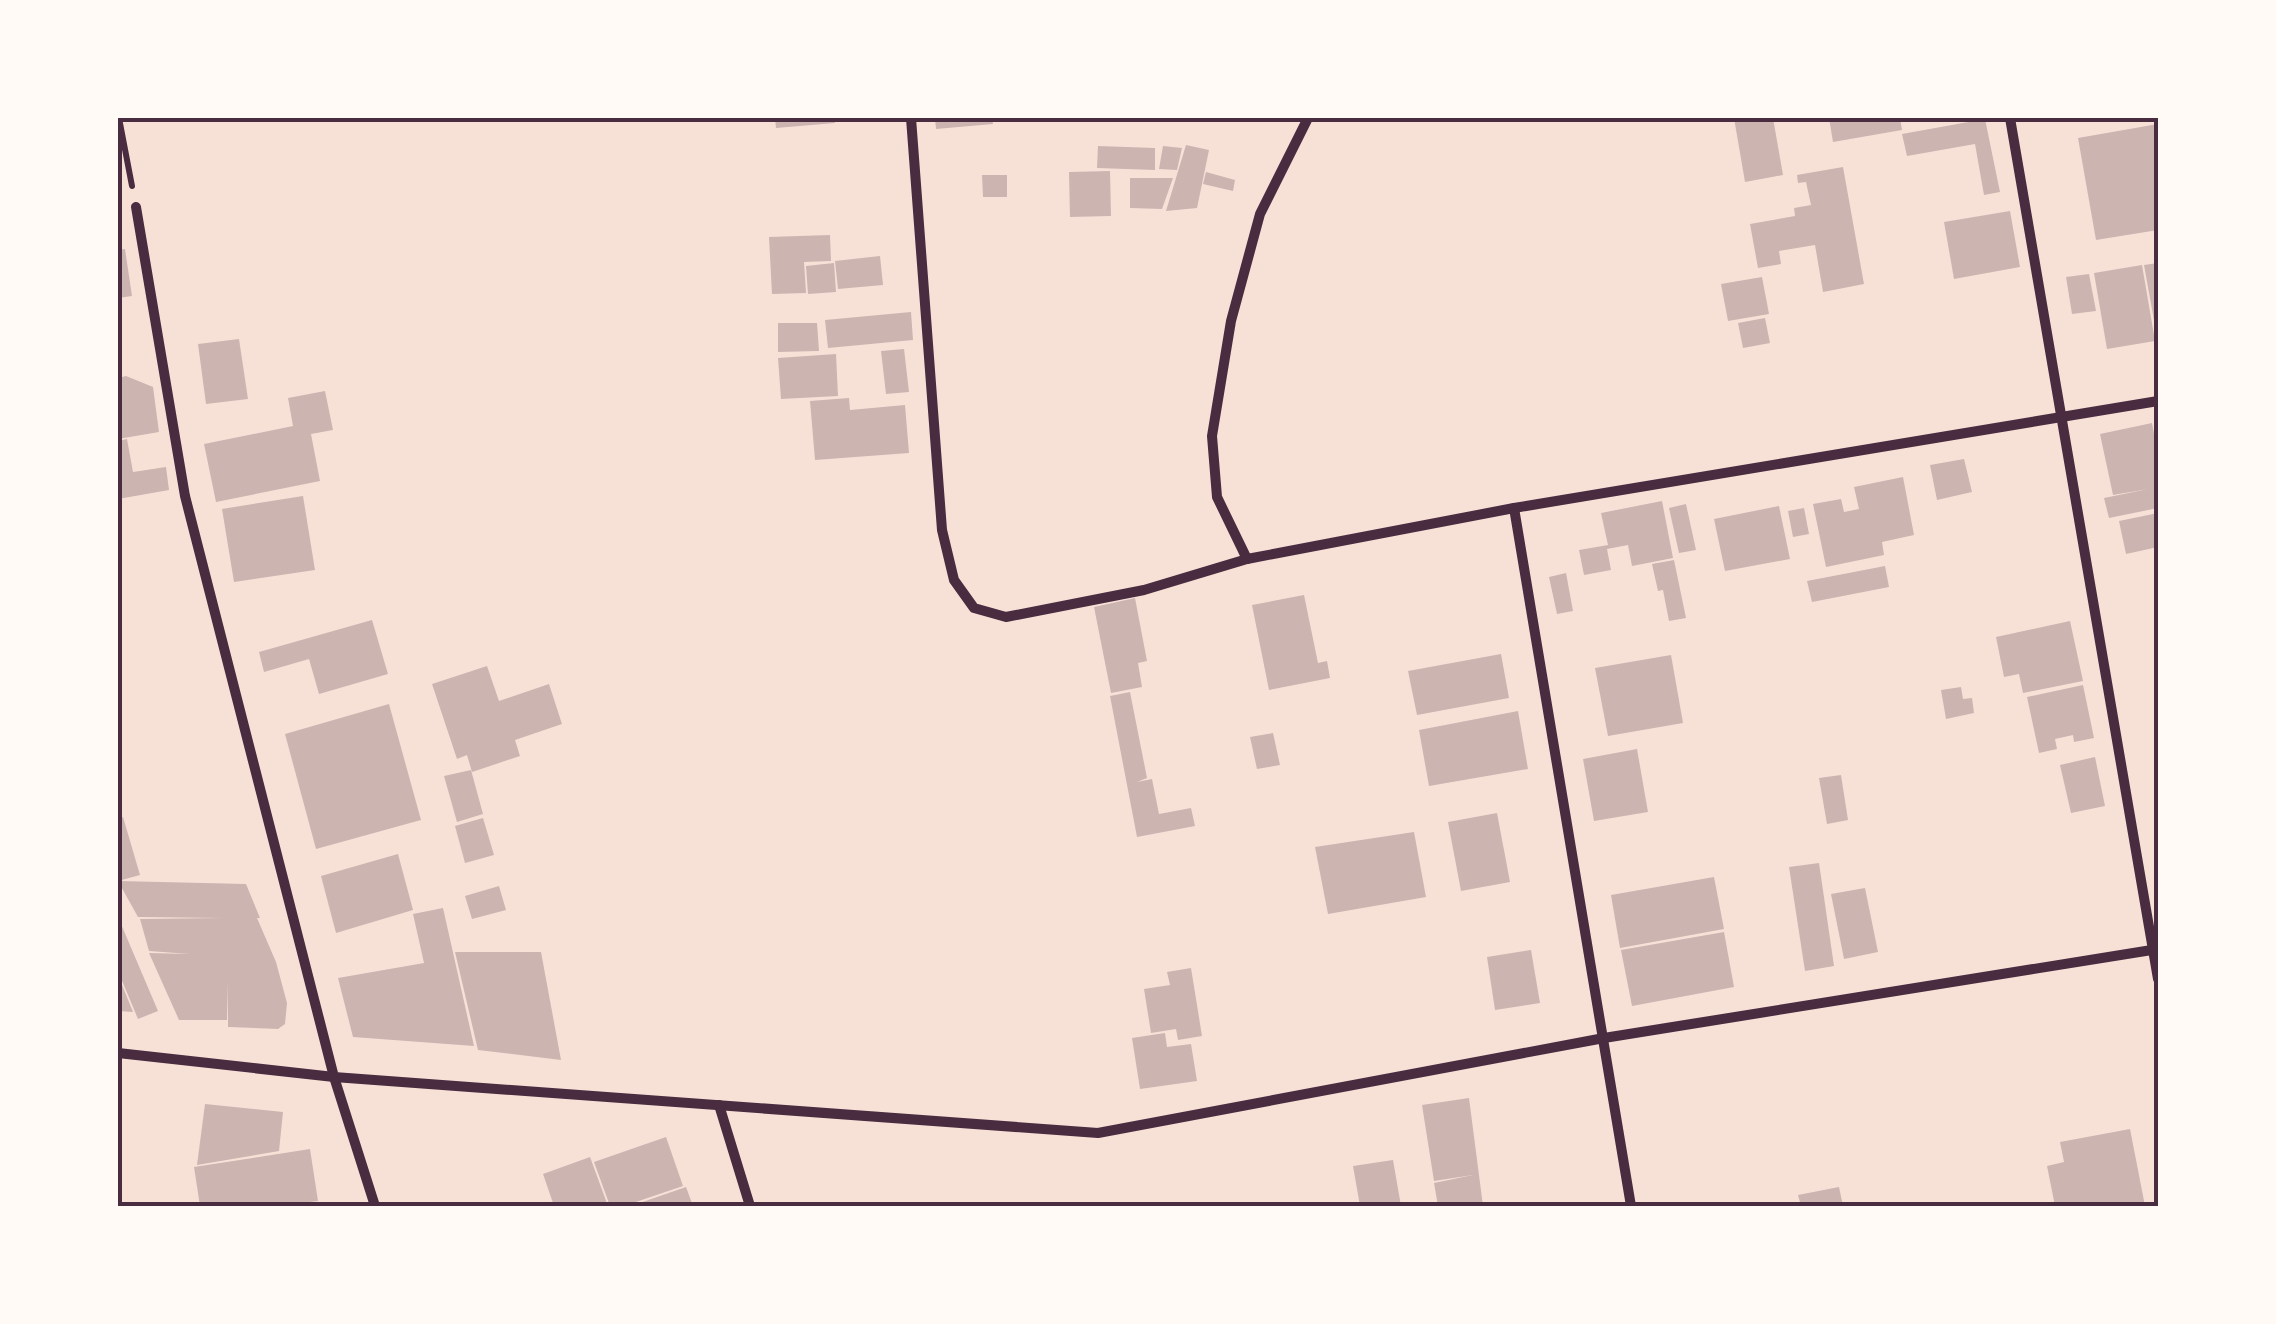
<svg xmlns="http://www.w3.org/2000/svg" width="2276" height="1324" font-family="Roboto,sans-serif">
<rect width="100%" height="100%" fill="#f7e1d7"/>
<g fill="#ccb4b1">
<path d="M775,118H835V123L776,128Z"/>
<path d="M935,118H992L993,124L936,129Z"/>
<path d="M1734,118H1773L1783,175L1745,182Z"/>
<path d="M1829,118H1900L1902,130L1833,142Z"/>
<path d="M1985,119L2000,192L1984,195L1975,144L1907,156L1902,134Z"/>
<path d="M2158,124V230L2096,240L2078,138Z"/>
<path d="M1186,145L1209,150L1197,208L1166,211Z"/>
<path d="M1098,146L1155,148V170L1097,168Z"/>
<path d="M1163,146L1182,148L1177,170L1159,169Z"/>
<path d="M1843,167L1864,284L1823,292L1815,245L1779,251L1781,264L1758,268L1750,224L1795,216L1794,208L1811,205L1806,182L1798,183L1797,175Z"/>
<path d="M1110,171L1111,216L1070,217L1069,172Z"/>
<path d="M1206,172L1235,180L1233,191L1203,184Z"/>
<path d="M982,175H1007V197H983Z"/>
<path d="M1130,178H1173L1162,209L1130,208Z"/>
<path d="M2010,211L2020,267L1954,279L1944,222Z"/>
<path d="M830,235L831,261L804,262L806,293L772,294L769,237Z"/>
<path d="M125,249L132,296L118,298V250Z"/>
<path d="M880,256L883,285L838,289L835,261Z"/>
<path d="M834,263L836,292L808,294L806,266Z"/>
<path d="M2158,263V337H2157L2144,265Z"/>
<path d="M2142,265L2155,341L2107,349L2094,273Z"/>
<path d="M2089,274L2096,311L2072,314L2066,277Z"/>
<path d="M1762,277L1769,314L1728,321L1721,284Z"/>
<path d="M911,312L913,340L828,348L825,320Z"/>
<path d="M1765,318L1770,343L1743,348L1738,323Z"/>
<path d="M778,323H817L819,351L778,352Z"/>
<path d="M239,339L248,399L206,404L198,344Z"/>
<path d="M904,349L909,392L886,394L881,351Z"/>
<path d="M836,354L838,396L781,399L778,358Z"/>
<path d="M126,376L153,387L159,432L118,439V378Z"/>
<path d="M325,391L333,430L311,434L320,481L216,502L204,444L293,426L288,398Z"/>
<path d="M849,398L850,410L905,405L909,453L815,460L810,401Z"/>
<path d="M2152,423L2158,455V508L2109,518L2104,498L2148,489L2113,495L2100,434Z"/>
<path d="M127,439L133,472L166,467L169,490L118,499V441Z"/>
<path d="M1964,459L1972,492L1937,500L1930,465Z"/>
<path d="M1903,477L1914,535L1882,542L1884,555L1826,567L1813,504L1841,499L1844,512L1859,509L1854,487Z"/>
<path d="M303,496L315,570L234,582L222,509Z"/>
<path d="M1662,501L1673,558L1632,566L1628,545L1607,549L1611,570L1584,575L1579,550L1608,545L1601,513Z"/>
<path d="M1686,504L1696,550L1679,553L1669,508Z"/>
<path d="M1779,506L1790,559L1725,571L1714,519Z"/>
<path d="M1804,508L1809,534L1793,537L1788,511Z"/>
<path d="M2158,513V547L2126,554L2119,521Z"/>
<path d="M1674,560L1686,618L1669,621L1663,590L1658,591L1652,564Z"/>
<path d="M1885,566L1889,587L1812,602L1807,581Z"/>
<path d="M1566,573L1573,611L1557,614L1549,577Z"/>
<path d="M1304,595L1318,663L1327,661L1330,678L1269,690L1252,605Z"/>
<path d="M1135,598L1147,661L1138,663L1142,687L1111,693L1094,607Z"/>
<path d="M372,620L388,674L319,694L309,659L264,672L259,652Z"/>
<path d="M2070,621L2083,681L2023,693L2019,674L2004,677L1996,637Z"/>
<path d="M1501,654L1509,698L1417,715L1408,671Z"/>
<path d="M1671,655L1683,723L1608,736L1595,668Z"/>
<path d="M487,666L499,701L549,684L562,724L515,740L520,756L472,772L467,755L457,759L432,684Z"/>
<path d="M2083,685L2094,738L2074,742L2073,735L2055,739L2057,749L2039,753L2027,697Z"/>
<path d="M1961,687L1963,699L1972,698L1974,713L1946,719L1941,690Z"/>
<path d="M1130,692L1147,778L1137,782L1152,779L1159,814L1191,808L1195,826L1137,837L1110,696Z"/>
<path d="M389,704L421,820L316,849L285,734Z"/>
<path d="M1518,711L1528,769L1429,786L1419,730Z"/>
<path d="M1273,733L1280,765L1257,769L1250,737Z"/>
<path d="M1637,749L1648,812L1594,821L1583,759Z"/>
<path d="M2095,757L2105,806L2071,813L2060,765Z"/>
<path d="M471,770L483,814L457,822L444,776Z"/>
<path d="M1841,775L1848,820L1827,824L1819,778Z"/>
<path d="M1497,813L1510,882L1461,891L1448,822Z"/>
<path d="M123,817L140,875L118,881V819Z"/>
<path d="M483,818L494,855L465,863L455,826Z"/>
<path d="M1414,832L1426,897L1328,914L1315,847Z"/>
<path d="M398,854L413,910L336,933L321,876Z"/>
<path d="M1819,863L1834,966L1805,971L1789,867Z"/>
<path d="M1714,877L1724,929L1620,948L1611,895Z"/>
<path d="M118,881L246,884L260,918H257L276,962L287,1003L285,1024L278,1029L228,1027V982L227,1020H179L149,953L190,954L149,951L140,919L224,918L138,917Z"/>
<path d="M499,886L506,910L472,919L465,896Z"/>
<path d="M1865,888L1878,952L1844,959L1831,894Z"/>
<path d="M443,908L474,1046L353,1037L338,978L424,963L413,914Z"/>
<path d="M118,917L158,1011L138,1019L118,971Z"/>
<path d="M1724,932L1734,987L1632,1006L1621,950Z"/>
<path d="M1531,950L1540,1003L1495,1010L1487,957Z"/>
<path d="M455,952H541L561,1060L478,1050Z"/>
<path d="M1191,968L1202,1036L1178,1040L1176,1029L1151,1033L1144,989L1170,985L1167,972Z"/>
<path d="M118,975L133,1012L118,1011Z"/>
<path d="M1165,1033L1167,1047L1191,1044L1197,1081L1140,1089L1132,1038Z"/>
<path d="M1469,1098L1483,1206H1438L1434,1183L1473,1175L1434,1181L1422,1105Z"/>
<path d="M205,1104L283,1112L279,1151L197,1165Z"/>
<path d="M2130,1129L2145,1206H2055L2047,1166L2064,1162L2060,1142Z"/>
<path d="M666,1137L683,1186L624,1206H610L594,1162Z"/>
<path d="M310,1149L318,1201L279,1206H200L194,1167Z"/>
<path d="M590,1157L608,1206H554L543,1174Z"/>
<path d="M1393,1160L1401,1206H1360L1353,1166Z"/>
<path d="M686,1187L693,1206H631Z"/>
<path d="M1839,1187L1843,1206H1801L1798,1195Z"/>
</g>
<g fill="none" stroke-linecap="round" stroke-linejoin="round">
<path stroke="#4a2c40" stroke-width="6" d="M119,118L132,186"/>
<g stroke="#4a2c40" stroke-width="10">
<path d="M911,118L942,530L954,580L974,608L1006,617L1144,590L1247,559L1514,508L2158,401"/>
<path d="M2010,118L2158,979"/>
<path d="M136,207L185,496L334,1077L375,1206"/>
<path d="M1514,508L1631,1206"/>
<path d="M1247,559L1217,497L1212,436L1231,321L1260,214L1308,118"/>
<path d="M118,1053L334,1077L1098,1133L1604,1038L2158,949"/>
<path d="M719,1105L750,1206"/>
</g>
</g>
<rect width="2276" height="1324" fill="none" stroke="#fffaf5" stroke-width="240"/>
<rect x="120" y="120" width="2036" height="1084" fill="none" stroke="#4a2c40" stroke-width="4"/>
</svg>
